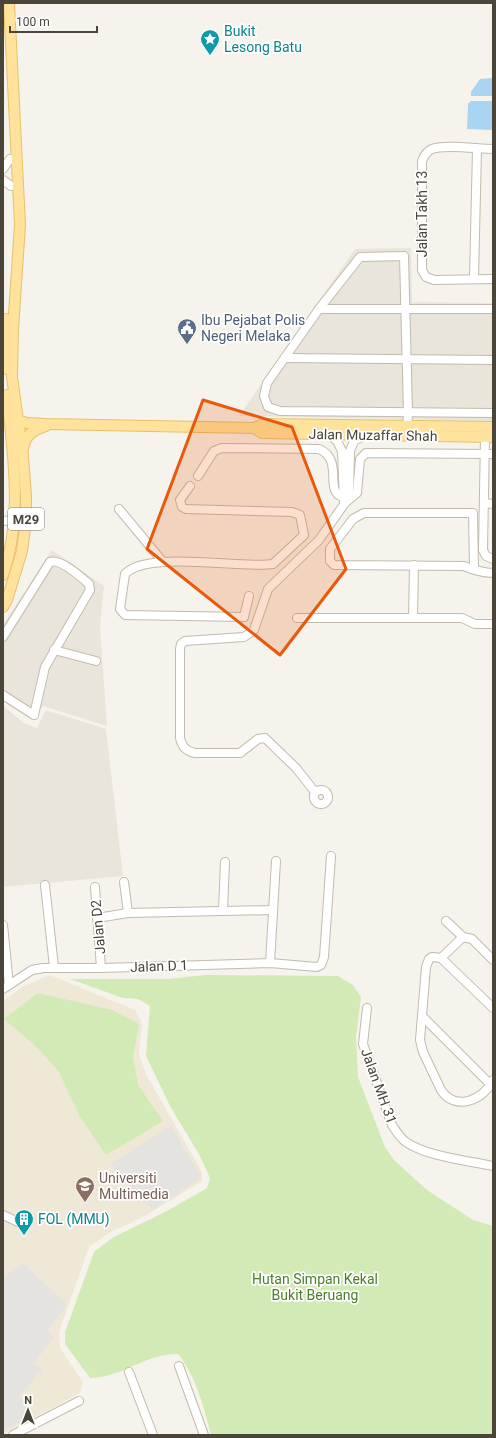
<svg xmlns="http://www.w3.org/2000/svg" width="496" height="1438" font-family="Roboto,sans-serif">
<rect width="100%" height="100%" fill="#f6f3ec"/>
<g fill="#eae5da">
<path d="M411,248L412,302L493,303V421L239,416L355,249Z"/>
<path d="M52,550L104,586L100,627L107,726L43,706L31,719L3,701V625Z"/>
<path d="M3,706L24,723L37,728L46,710L106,729L123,876L3,887Z"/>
</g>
<path fill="#efe8d6" d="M50,975L135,1010L142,1023L139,1055L147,1076L202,1172V1181L143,1217L109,1233L89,1247L59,1332L60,1348L83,1382L80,1393L3,1434V1001L24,986Z"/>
<g fill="#d2eab5">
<path d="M206,975L338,976L353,985L361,997L356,1037L358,1077L385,1147L394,1160L427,1190L473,1220L493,1226V1435H211C204,1408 196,1376 178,1354C147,1353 121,1378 90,1378L65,1344V1332L94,1252L112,1238L167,1211L207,1188L210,1178L200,1156L170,1106L146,1056L150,1006L138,999L123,998L70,979H168Z"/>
<path d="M38,993L112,1010L139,1024L133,1057L138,1085L163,1121L106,1155L80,1117L59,1072L39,1049L4,1019Z"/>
</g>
<g fill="#e5e3e0">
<path d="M171,1126L201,1177L153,1210L110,1164Z"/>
<path d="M23,1263L67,1305L47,1330L53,1338L34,1363L42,1370L19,1396L30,1408L18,1423L3,1431V1278Z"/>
</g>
<g fill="#a9d4f2">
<path d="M493,78V96H471V92L480,79Z"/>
<path d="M471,101H493V130L467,129L468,104Z"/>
</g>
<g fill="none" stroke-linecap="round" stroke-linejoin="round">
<g stroke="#c2bbae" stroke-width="10">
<g id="minor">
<path d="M493,149C479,149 443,144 432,149C427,151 424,156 422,161V270L426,277L434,280L493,279"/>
<path d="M3,169L10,159"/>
<path d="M3,180L11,186"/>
<path d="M474,279L477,149"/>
<path d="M319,309H493"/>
<path d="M285,358L493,360"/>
<path d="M407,432L408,413L404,256L360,257L319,309L267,383L264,396L268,407L280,411L493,413"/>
<path d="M330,435L337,441L342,451L344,501"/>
<path d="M485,437L483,550L486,556L493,559"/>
<path d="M198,476L214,451L222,448L319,449C347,461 319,497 349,498"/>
<path d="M190,486L180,500L182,507L186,509L292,512L300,515L304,535L273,564C240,569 146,550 125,574L120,609L125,615L244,617L249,596"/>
<path d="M349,498L350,451L354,441L363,436"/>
<path d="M484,503L493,504"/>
<path d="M119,509L163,562"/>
<path d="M3,521L15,520"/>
<path d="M474,569L473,513H364L353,519L330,549V561L334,565L464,566C474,570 482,573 493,573"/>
<path d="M297,618H413L414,565"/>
<path d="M413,618H462L475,624H493"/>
<path d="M3,637L50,562C60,558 81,577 89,584L90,590L45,667L34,715"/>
<path d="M54,650L96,661"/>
<path d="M3,695L34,715"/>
<circle cx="321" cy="797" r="7"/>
<path d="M315,792L296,768L265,738L258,739L240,753H195C186,751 182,747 180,738V649L181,644L185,641L244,637L254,630L268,589L319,540L345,503L357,493L360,459L366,453L493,454"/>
<path d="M124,882L128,913"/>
<path d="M45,885L54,967"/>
<path d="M95,887L101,968"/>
<path d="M223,910L225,862"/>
<path d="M97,918L128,913L273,910"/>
<path d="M446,921L463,937L472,939L493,960"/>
<path d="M3,925L9,985"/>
<path d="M441,958L463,937"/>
<path d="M270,963L276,861"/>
<path d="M3,989L32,970L43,968H101L270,963L317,967L321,965L324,957L331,856"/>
<path d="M367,1008L363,1044L392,1125C396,1131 400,1138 406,1142C425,1156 469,1161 493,1166"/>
<path d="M493,1008L441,958L432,957L429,959L426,967L420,1040L423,1052L441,1090C455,1112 484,1100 493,1080"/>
<path d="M422,1016L491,1085"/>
<path d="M3,1215L20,1223"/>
<path d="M179,1366L204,1435"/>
<path d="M129,1372L153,1435"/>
<path d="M13,1435L79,1401"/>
</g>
</g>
<g stroke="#e6c16a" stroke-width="12">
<g id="major">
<path d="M6,369V319"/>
<path d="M13,419L27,423L46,424L254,428L263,424L493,427"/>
<path d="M254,428L262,433L493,437"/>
<path d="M23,449C25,435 33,430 46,426"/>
<path d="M3,575C23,518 13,454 7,395"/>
<path d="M3,607L7,600L22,551L26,520V497L23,456L12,377L13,329L20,225L9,3"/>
</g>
</g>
<use href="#minor" stroke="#fff" stroke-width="8"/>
<use href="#major" stroke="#ffe39c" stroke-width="10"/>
</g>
<path fill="#e8590c" fill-opacity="0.2" stroke="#e8590c" stroke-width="3" stroke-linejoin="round" d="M203,400L292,427L346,569L280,655L147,549Z"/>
<defs>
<g id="sight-pin" transform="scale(1)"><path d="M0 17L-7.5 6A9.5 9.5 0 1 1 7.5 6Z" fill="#0f9aa8" stroke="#fff"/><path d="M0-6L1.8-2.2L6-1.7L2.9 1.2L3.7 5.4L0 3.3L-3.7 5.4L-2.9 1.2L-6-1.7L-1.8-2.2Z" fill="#fff"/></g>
<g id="civic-pin" transform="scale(1)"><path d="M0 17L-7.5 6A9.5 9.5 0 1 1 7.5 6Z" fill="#5c6f8a" stroke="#fff"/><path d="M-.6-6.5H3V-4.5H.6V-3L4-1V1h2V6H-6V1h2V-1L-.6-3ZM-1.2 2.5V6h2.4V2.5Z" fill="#fff"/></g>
<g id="university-pin" transform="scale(1)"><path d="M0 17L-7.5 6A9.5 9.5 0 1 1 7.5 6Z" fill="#8d6e63" stroke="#fff"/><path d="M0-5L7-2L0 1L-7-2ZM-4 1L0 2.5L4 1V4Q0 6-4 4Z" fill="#fff"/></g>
<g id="building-pin" transform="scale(1)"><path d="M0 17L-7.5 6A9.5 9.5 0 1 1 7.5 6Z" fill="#0f9aa8" stroke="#fff"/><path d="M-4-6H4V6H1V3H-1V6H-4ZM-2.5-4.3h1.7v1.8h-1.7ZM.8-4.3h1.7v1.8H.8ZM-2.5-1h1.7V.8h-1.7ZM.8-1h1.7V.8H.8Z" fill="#fff"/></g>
</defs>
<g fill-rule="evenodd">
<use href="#sight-pin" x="210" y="39"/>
<use href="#civic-pin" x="187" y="328"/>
<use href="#university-pin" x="85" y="1186"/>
<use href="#building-pin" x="24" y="1219"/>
</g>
<g text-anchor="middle" stroke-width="3.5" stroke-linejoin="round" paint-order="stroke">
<rect fill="#fff" stroke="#817c74" stroke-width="1" x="8" y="508" width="36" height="22" rx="3"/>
<g font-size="13" font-weight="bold" fill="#4b4439">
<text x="26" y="524">M29</text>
</g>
<g font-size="14" fill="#0d838f" stroke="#fff" text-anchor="start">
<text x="224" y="36">Bukit<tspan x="224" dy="16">Lesong Batu</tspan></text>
<text x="38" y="1224">FOL (MMU)</text>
</g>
<g font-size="14" fill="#4b4439" stroke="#fff">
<text transform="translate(422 214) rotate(-90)" y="5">Jalan Takh 13</text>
<text transform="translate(373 435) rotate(1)" y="5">Jalan Muzaffar Shah</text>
<text transform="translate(98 927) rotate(-95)" y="5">Jalan D2</text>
<text transform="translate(159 966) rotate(-2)" y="5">Jalan D 1</text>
<text transform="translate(379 1086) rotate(70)" y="5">Jalan MH 31</text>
</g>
<g font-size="14" fill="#4e5e75" stroke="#fff" text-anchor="start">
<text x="201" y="325">Ibu Pejabat Polis<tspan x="201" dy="16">Negeri Melaka</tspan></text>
</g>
<g font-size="14" fill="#785e54" stroke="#fff" text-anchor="start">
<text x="99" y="1183">Universiti<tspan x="99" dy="16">Multimedia</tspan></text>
</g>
<g font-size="14" fill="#4a7f2a" stroke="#fff">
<text x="315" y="1284">Hutan Simpan Kekal<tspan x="315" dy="16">Bukit Beruang</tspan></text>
</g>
</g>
<rect width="496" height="1438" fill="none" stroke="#4b4439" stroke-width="8"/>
<g transform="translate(28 1410)" stroke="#ffffff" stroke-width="3" paint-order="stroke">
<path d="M0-3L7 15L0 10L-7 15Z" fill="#4b4439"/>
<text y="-6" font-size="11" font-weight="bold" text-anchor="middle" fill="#4b4439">N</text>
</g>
<path d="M10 26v6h87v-6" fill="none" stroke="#4b4439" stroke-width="2"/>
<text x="16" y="26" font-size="12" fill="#4b4439" stroke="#ffffff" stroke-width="3" paint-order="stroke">100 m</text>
</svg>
